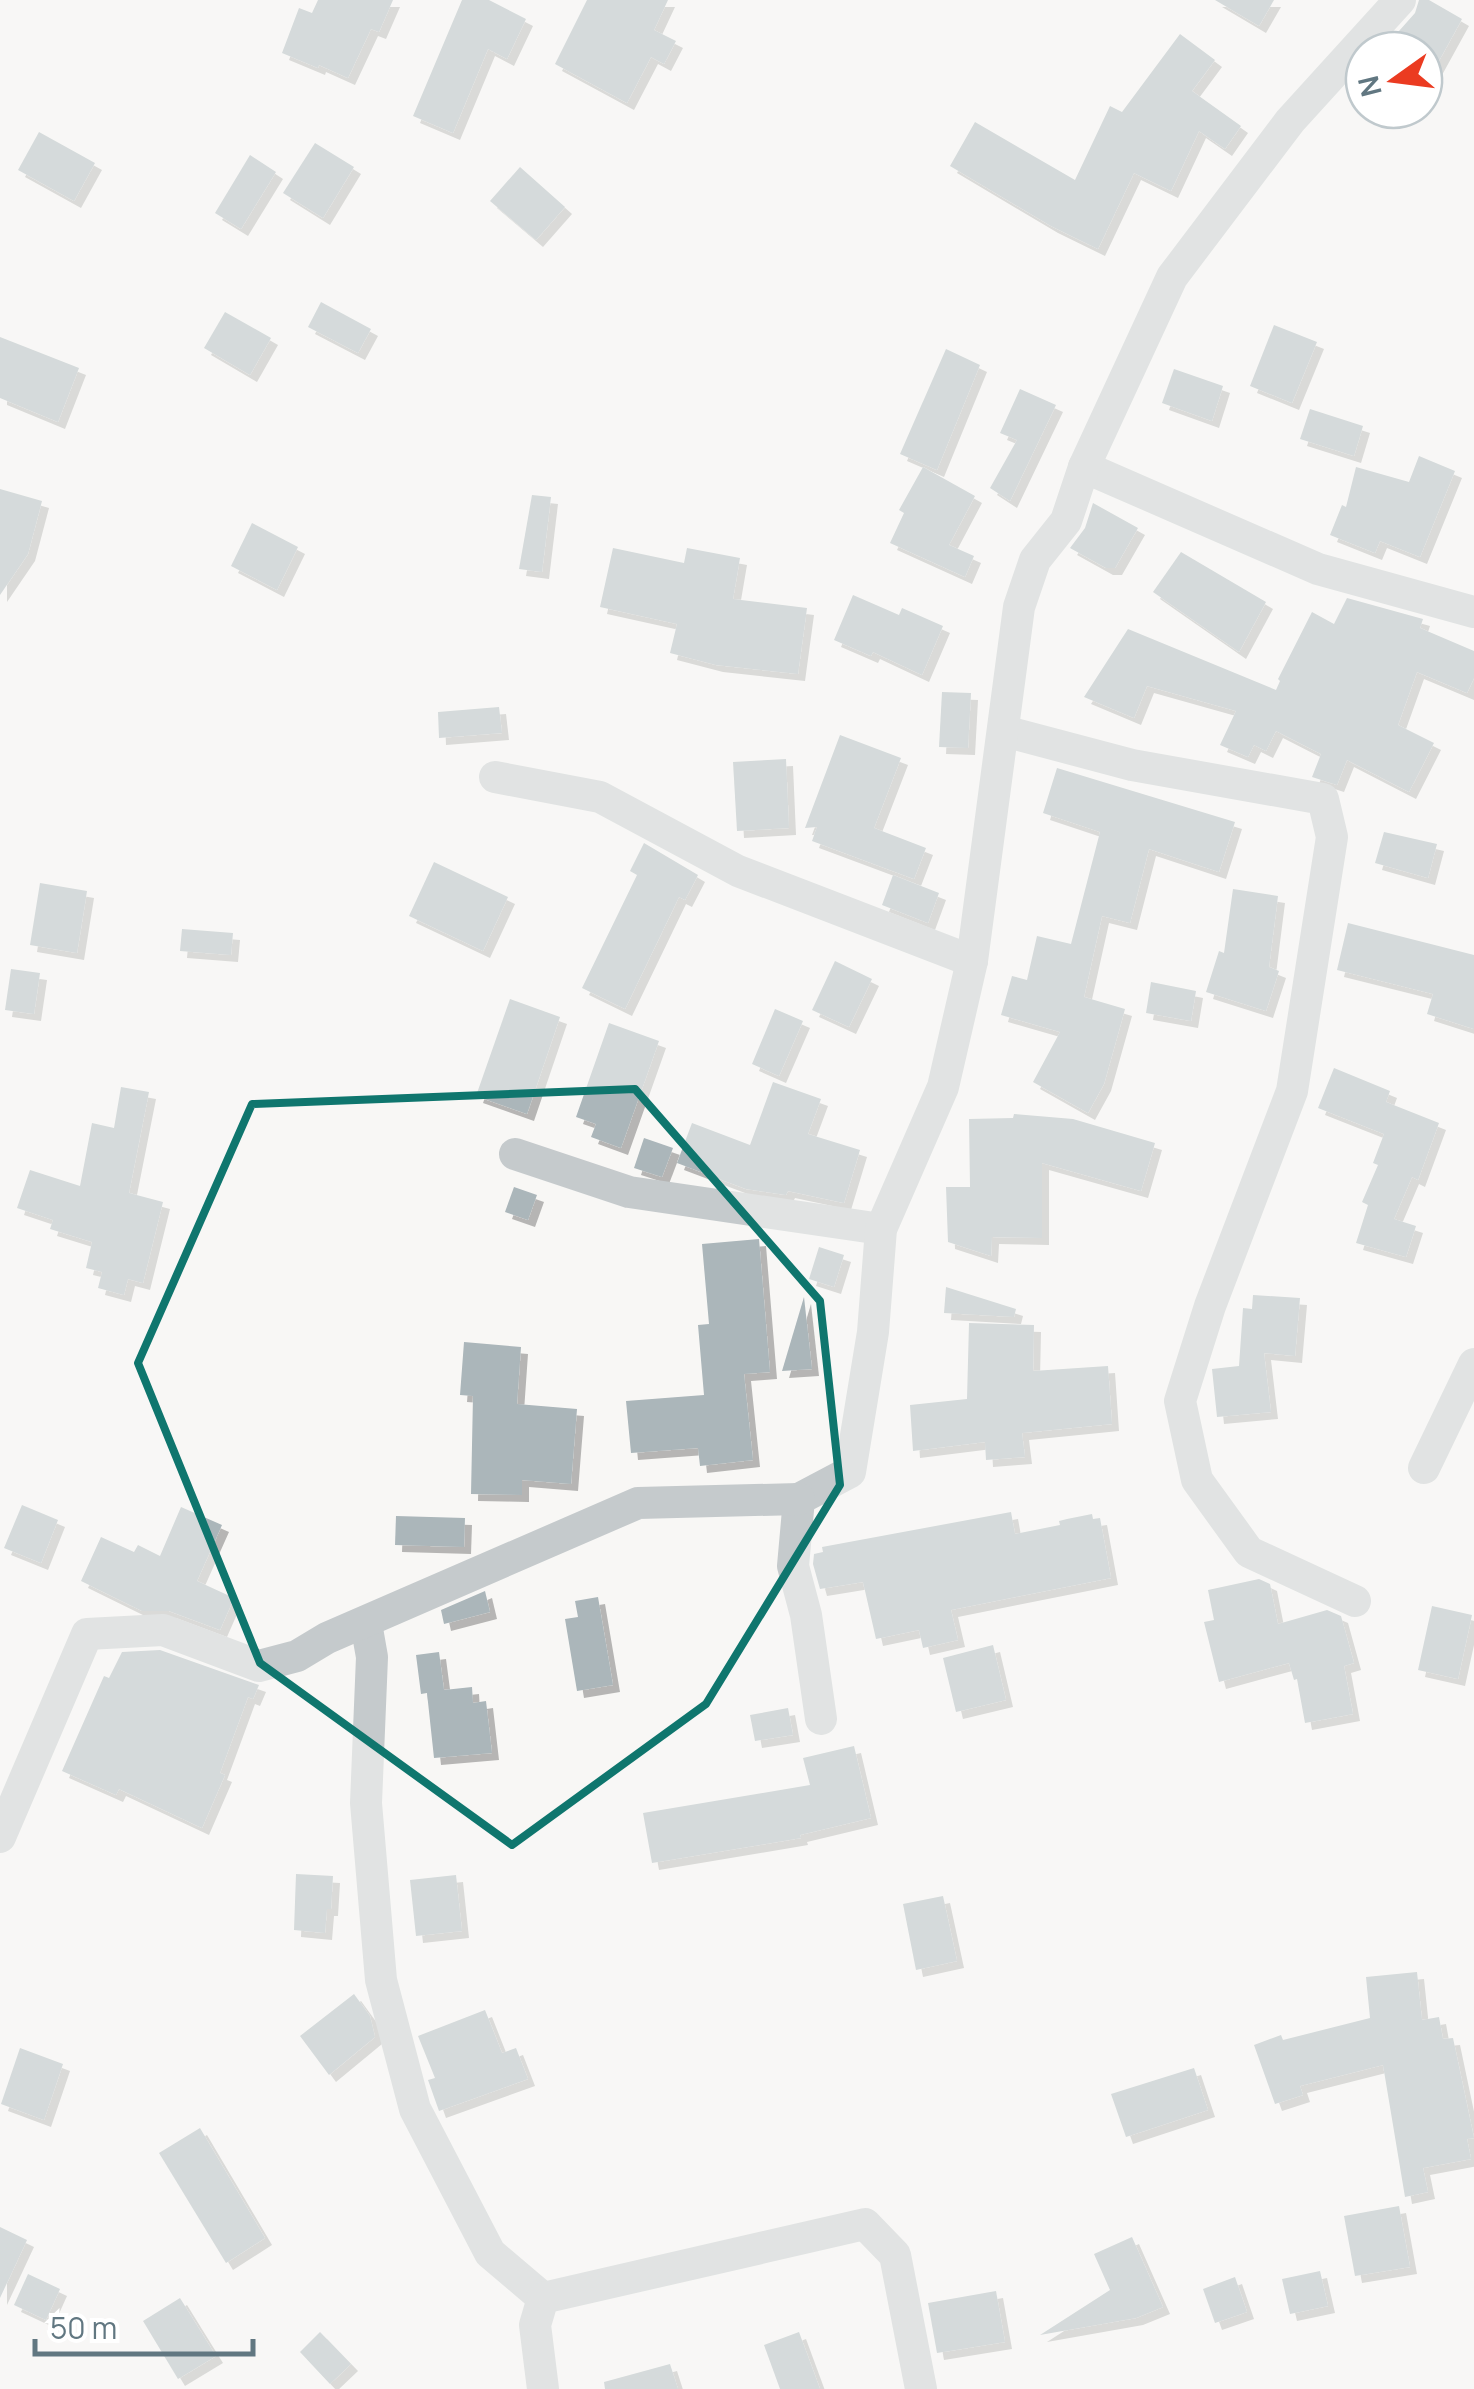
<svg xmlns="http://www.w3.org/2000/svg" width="1474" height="2389" font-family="Manrope,sans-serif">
<defs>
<filter id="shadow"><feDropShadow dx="7" dy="7" stdDeviation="0" flood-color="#0004"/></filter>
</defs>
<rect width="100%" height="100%" fill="#f8f7f5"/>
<g fill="#abb6ba" filter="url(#shadow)">
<path d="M318,0H393L379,32L371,29L348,78L319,65L318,68L282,53L299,8L312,13Z"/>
<path d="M462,0H489L526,19L507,59L488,49L453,133L413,116Z"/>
<path d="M587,0H668L654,30L676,41L664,64L651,57L627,103L555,64Z"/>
<path d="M1215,0H1274L1259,26Z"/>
<path d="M1419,0H1429L1462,19L1424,88V50H1388L1399,31L1415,13Z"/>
<path d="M1180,34L1215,60L1192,91L1241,126L1225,149L1199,131L1171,191L1134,173L1098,249L1051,226L950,166L975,122L1075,180L1110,106L1122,112Z"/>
<path d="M39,132L95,163L74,201L18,170Z"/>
<path d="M315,143L354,167L323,218L283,193Z"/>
<path d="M250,155L276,172L241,229L215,213Z"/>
<path d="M520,167L565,207L536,240L490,201Z"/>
<path d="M321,302L371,329L358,353L308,327Z"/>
<path d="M225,312L271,338L250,375L204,348Z"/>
<path d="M1274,325L1317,342L1292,403L1250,386Z"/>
<path d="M0,337L79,368L58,422L0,398Z"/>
<path d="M946,349L980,365L937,470L900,454Z"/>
<path d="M1174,369L1223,386L1212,421L1162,403Z"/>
<path d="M1020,389L1056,405L1010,501L990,488L1017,440L1000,433Z"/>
<path d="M1310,409L1363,426L1354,456L1300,439Z"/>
<path d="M1419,456L1455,471L1420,557L1380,541L1375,553L1330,535L1342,505L1346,507L1356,467L1409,482Z"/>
<path d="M923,467L975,496L949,545L974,556L965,577L890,543L904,513L899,510Z"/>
<path d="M0,489L42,501L28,554L0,595Z"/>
<path d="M532,495L551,497L542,572L519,569Z"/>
<path d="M1093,503L1138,528L1115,568H1106L1070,548L1085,528Z"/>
<path d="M252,523L298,547L277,590L231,566Z"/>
<path d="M613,548L684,563L687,548L740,558L733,599L807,608L798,674L716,665L670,653L677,624L600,607Z"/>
<path d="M1181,552L1266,602L1239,652L1153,592Z"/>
<path d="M853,595L899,615L902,608L943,626L922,675L873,652L871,656L834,640Z"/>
<path d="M1347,598L1423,619L1420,628L1474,651V678L1467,693L1417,672L1398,725L1434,743L1409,792L1347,760L1337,785L1312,777L1321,754L1276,731L1266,751L1254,745L1248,757L1220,745L1236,711L1147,686L1134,718L1084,697L1128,629L1276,690L1280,681L1278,679L1312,612L1334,624Z"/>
<path d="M942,692L971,693L968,748L939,747Z"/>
<path d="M499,707L502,733L439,738L438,712Z"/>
<path d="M840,735L901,758L874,828L926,848L914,879L812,841L817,827L805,828Z"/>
<path d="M786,759L789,828L737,831L733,762Z"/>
<path d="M1057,768L1235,822L1219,872L1149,849L1130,923L1102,916L1084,997L1125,1009L1104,1084L1088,1113L1033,1082L1060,1032L1001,1015L1012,976L1027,980L1037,936L1071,944L1100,832L1043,813Z"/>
<path d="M1384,832L1437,844L1428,878L1375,863Z"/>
<path d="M644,843L698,875L685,900L679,897L625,1009L582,988L637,875L630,871Z"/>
<path d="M434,862L508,897L483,951L409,916Z"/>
<path d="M893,875L939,893L928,923L882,905Z"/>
<path d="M40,883L87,891L77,953L30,945Z"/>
<path d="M1233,889L1278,896L1269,967L1279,971L1266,1011L1206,992L1219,951L1224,953Z"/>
<path d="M1348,923L1474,955V1029L1427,1014L1433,994L1337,970Z"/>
<path d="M182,929L233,933L231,955L180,951Z"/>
<path d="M835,961L872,979L849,1027L812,1010Z"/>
<path d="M11,969L40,973L34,1014L5,1010Z"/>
<path d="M1151,982L1196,991L1191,1021L1146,1013Z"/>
<path d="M510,999L560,1017L527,1114L476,1096Z"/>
<path d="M775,1009L803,1021L779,1076L752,1064Z"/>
<path d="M609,1023L659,1041L621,1148L591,1137L596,1124L576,1117Z"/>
<path d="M1334,1068L1390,1091L1386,1102L1439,1123L1418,1180L1412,1177L1394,1219L1416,1226L1406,1257L1356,1243L1368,1205L1362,1202L1378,1165L1373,1163L1384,1134L1318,1108Z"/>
<path d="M773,1082L821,1099L808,1134L860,1150L844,1203L788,1191L786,1195L746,1189L677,1163L692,1123L750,1145Z"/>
<path d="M121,1087L149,1092L129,1193L163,1202L143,1283L128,1279L124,1295L98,1288L102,1272L86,1268L92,1242L50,1229L53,1220L17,1208L30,1170L80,1186L92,1123L114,1128Z"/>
<path d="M1014,1114L1073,1119L1155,1143L1141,1191L1042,1163V1238L992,1237L991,1256L948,1242L946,1187H970L969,1119L1013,1118Z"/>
<path d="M644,1138L673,1148L662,1177L634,1168Z"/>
<path d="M514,1187L537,1195L528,1220L505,1212Z"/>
<path d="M759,1239L770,1372L744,1374L753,1460L700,1466L698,1448L631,1453L626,1401L704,1395L698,1325L709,1324L702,1244Z"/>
<path d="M819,1247L844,1255L834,1287L809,1279Z"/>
<path d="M946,1287L1016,1309L1014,1317L944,1313Z"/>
<path d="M1253,1295L1300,1298L1295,1356L1264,1353L1271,1412L1217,1417L1212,1369L1239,1366L1243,1308L1252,1309Z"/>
<path d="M804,1297L812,1369L782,1371Z"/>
<path d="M969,1323L1034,1325L1033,1371L1108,1366L1112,1424L1022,1433L1025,1457L986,1460L985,1442L913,1451L910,1405L967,1399Z"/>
<path d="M464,1342L521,1347L517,1404L577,1409L571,1484L522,1480V1495L471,1494L473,1396L460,1395Z"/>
<path d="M22,1505L58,1520L41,1563L4,1548Z"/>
<path d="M181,1507L222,1525L197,1581L234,1598L220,1630L169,1611H142L81,1581L101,1537L134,1552L138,1545L160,1556Z"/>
<path d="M1011,1512L1015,1534L1060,1525L1059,1521L1067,1519L1092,1514L1093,1519L1100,1518L1111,1578L951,1610L958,1640L923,1648L919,1630L876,1639L863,1582L820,1589L813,1564L814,1554L823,1552L822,1547Z"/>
<path d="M396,1516L465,1518L464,1547L395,1545Z"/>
<path d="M1259,1579L1270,1584L1278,1624L1327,1610L1341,1616L1354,1663L1344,1666L1353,1714L1305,1723L1297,1679L1294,1680L1289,1663L1219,1682L1204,1622L1214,1620L1208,1590Z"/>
<path d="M485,1591L490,1612L444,1624L441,1610Z"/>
<path d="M598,1597L613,1685L577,1691L565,1619L578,1617L575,1601Z"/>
<path d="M1432,1606L1472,1615L1458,1679L1418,1670Z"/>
<path d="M993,1645L1006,1700L956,1712L943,1658Z"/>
<path d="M160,1650L259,1685L253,1699L248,1697L220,1773L225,1775L202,1828L119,1789L116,1795L62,1771L104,1676L109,1678L122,1652Z"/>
<path d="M439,1652L444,1690L472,1687L473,1703L486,1701L492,1753L434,1758L427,1693L421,1694L416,1655Z"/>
<path d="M788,1708L793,1735L755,1741L750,1715Z"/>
<path d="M854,1746L871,1818L800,1835L801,1838L652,1863L643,1813L810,1785L803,1758Z"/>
<path d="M296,1874L333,1876L331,1909H327L325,1933L294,1930Z"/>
<path d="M456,1875L462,1931L416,1936L410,1880Z"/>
<path d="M943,1896L957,1961L916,1970L903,1904Z"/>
<path d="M1417,1972L1422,2020L1439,2017L1443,2039L1453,2038L1474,2138L1467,2139L1471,2159L1423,2168L1428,2192L1405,2197L1383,2065L1300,2086L1303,2095L1275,2104L1254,2045L1281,2035L1283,2040L1370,2018L1366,1977Z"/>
<path d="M354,1994L370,2016L375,2037L329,2075L300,2036Z"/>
<path d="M485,2010L502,2053L516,2048L528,2079L439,2111L428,2080L435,2078L418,2036Z"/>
<path d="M20,2048L63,2064L44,2120L1,2104Z"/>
<path d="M1194,2068L1208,2110L1126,2137L1111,2094Z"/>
<path d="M200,2128L265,2238L226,2263L159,2153Z"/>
<path d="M1399,2206L1410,2267L1355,2276L1344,2216Z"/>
<path d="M0,2227L27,2240L0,2298Z"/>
<path d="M1132,2237L1163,2307L1136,2318L1040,2335L1110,2290L1094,2254Z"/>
<path d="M1320,2271L1328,2306L1290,2314L1282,2279Z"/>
<path d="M28,2274L60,2289L46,2320L14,2305Z"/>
<path d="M1235,2277L1247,2312L1215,2323L1203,2289Z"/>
<path d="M996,2291L1005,2342L937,2353L928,2303Z"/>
<path d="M180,2298L216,2356L178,2379L143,2321Z"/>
<path d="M320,2332L351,2364L330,2384L300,2352Z"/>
<path d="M799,2332L820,2389H780L764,2345Z"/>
<path d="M670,2364L678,2389H605L604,2382Z"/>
</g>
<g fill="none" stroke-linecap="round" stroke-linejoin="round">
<g stroke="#c5cacc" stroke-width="32">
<path d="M1084,467L1318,569L1474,612"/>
<path d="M1004,731L1132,765L1323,799L1332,837L1292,1091L1210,1306L1180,1401L1197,1480L1249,1552L1355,1601"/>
<path d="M495,777L600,797L738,871L972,961"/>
<path d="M515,1154L629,1192L881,1229"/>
<path d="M1424,1468L1474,1364"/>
<path d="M366,1623L372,1657L366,1803L381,1980L415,2109L490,2253L543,2298"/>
<path d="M821,1719L806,1615L793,1566L799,1499L850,1472L873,1332L881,1229L943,1087L972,961L1019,607L1035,560L1066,521L1084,467L1172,277L1290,121L1400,0"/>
<path d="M0,1837L87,1634L163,1630L259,1666L297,1656L327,1638L638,1503L799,1499"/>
<path d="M543,2389L535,2325L543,2298L865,2224L895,2255L921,2389"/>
</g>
</g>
<path d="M0 0H1474V2389H0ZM635,1089L820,1301L840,1485L706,1704L512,1845L260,1663L138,1363L252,1104Z" fill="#f8f7f5" fill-opacity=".55" fill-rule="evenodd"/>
<path fill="none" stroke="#0f766e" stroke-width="8" stroke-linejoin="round" d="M635,1089L820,1301L840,1485L706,1704L512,1845L260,1663L138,1363L252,1104Z"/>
<g transform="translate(1394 80) rotate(256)"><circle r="48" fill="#ffffff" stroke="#c0c9cd" stroke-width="2.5"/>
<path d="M0-8L18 38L0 25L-18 38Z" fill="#eb3b21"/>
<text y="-15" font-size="28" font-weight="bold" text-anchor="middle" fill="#617781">N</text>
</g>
<path d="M35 2339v15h218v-15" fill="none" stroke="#617781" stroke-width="5"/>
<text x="50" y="2339" font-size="30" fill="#617781" stroke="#ffffff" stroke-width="8" paint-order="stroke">50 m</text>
</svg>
